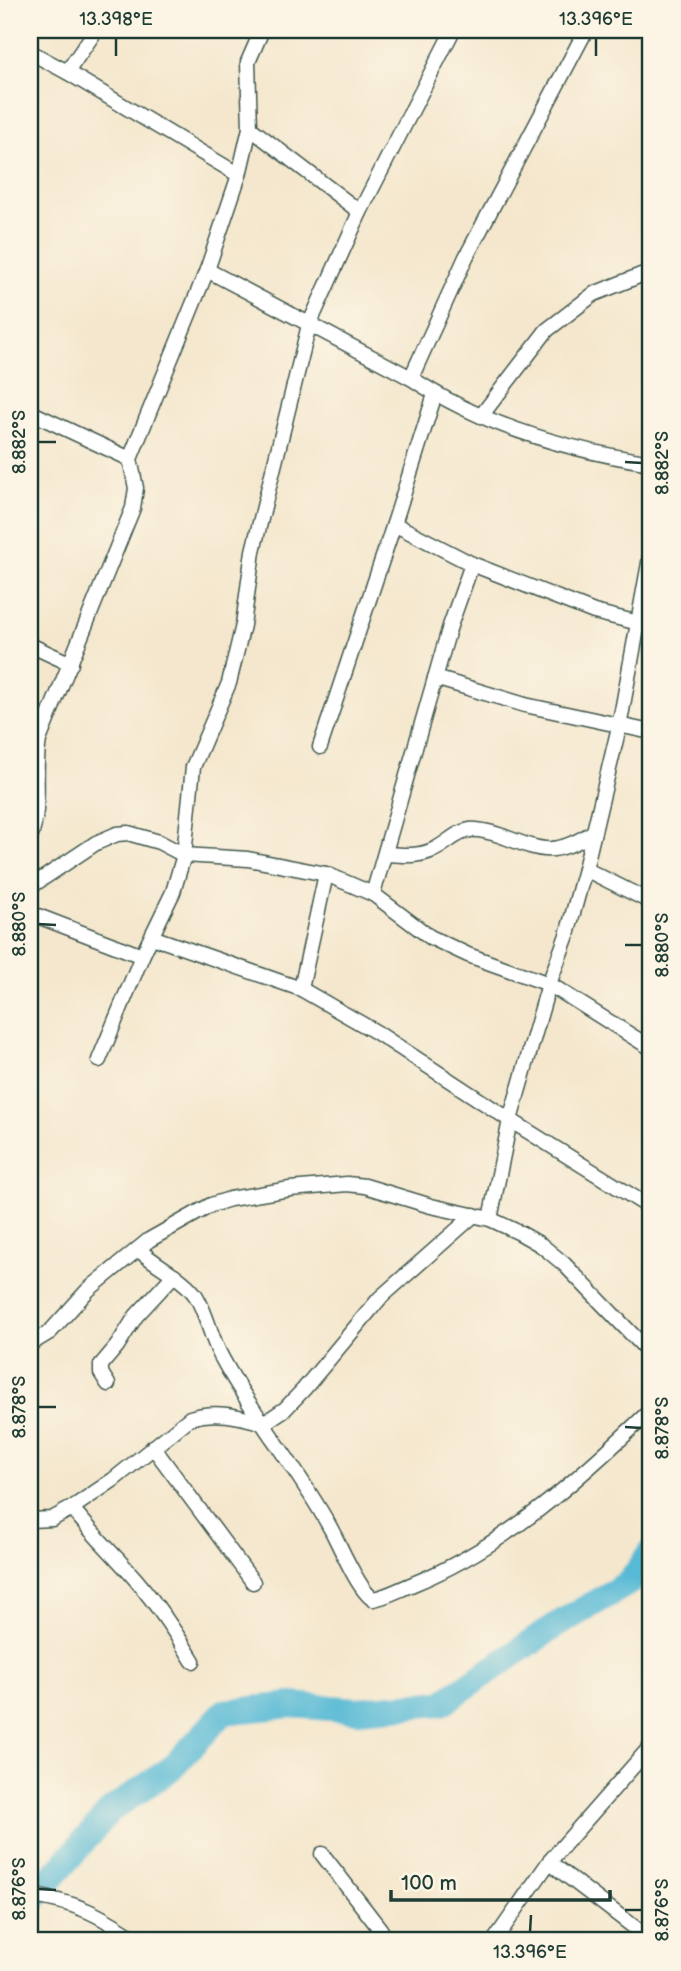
<svg xmlns="http://www.w3.org/2000/svg" width="681" height="1971" font-family="'Balsamiq Sans',sans-serif">
<rect width="100%" height="100%" fill="#fcf5e5"/>
<filter id="ink" filterUnits="userSpaceOnUse"><feTurbulence type="fractalNoise" baseFrequency=".0143" numOctaves="2"/><feDisplacementMap in="SourceGraphic" scale="14" xChannelSelector="R" yChannelSelector="G"/><feConvolveMatrix kernelMatrix="1 2 1 2 8 2 1 2 1" color-interpolation-filters="sRGB"/></filter>
<filter id="wash" filterUnits="userSpaceOnUse"><feTurbulence type="fractalNoise" baseFrequency=".00686" numOctaves="4" result="noise"/><feDisplacementMap in="SourceGraphic" scale="28" xChannelSelector="R" yChannelSelector="G"/><feGaussianBlur stdDeviation="1.57" result="paint"/><feColorMatrix in="noise" values="0 0 0 0 0 0 0 0 0 0 0 0 0 0 0 0 0 1.4 0 .05"/><feComposite in="paint" operator="in"/></filter>
<g filter="url(#wash)">
<rect width="100%" height="100%" fill="#f4e7cd"/>
<g fill="none" stroke-linecap="round" stroke-linejoin="round">
<path stroke="#57b9d5" stroke-width="26" d="M30,1906L40,1891L111,1810L172,1768L224,1712L291,1705L358,1710L442,1703L555,1626L630,1582L651,1552"/>
</g>
</g>
<g filter="url(#ink)">
<g fill="none" stroke-linecap="round" stroke-linejoin="round">
<g stroke="#3f564b" stroke-width="17">
<g id="street">
<path d="M30,52L67,72L239,175"/>
<path d="M67,72L96,30"/>
<path d="M250,128L360,212"/>
<path d="M207,270L411,378C481,425 568,450 651,463"/>
<path d="M411,378L466,257L586,30"/>
<path d="M30,412L130,459"/>
<path d="M481,416L547,330L594,294L651,271"/>
<path d="M394,524L472,564L594,612L639,623"/>
<path d="M30,645L71,664"/>
<path d="M435,678L525,705L651,732"/>
<path d="M320,747L394,524L435,394"/>
<path d="M30,838C42,806 33,773 39,740L133,508L136,488L130,459L207,270L239,175L250,128L248,62L262,30"/>
<path d="M385,854C401,855 418,857 433,850C446,845 455,832 470,830C479,829 493,833 502,836C542,851 554,857 592,833"/>
<path d="M585,869L651,902"/>
<path d="M30,887L96,843L117,834L128,833L159,842L184,855L248,859L326,874L373,894L430,937L468,955L549,984L651,1048"/>
<path d="M373,894L450,626L472,564"/>
<path d="M30,913L142,956"/>
<path d="M152,937L301,989L376,1032L510,1120L651,1208"/>
<path d="M301,989L326,874"/>
<path d="M99,1060L142,956L173,892L184,855L193,767L229,683L243,625L253,551L309,325L360,212L453,30"/>
<path d="M490,1219L510,1120L549,984L567,935L585,869L619,727L651,552"/>
<path d="M138,1249C156,1266 183,1277 196,1296C208,1316 211,1340 223,1360C255,1419 300,1471 332,1531C340,1546 359,1591 373,1599C386,1597 400,1589 413,1584C506,1546 580,1478 651,1410"/>
<path d="M30,1344L50,1332L88,1290L149,1240L211,1205L230,1199L290,1189L347,1184L365,1186L431,1206L490,1219L520,1233L541,1245L564,1264L651,1354"/>
<path d="M108,1384L101,1373V1365L117,1346L136,1316L174,1275"/>
<path d="M153,1447L253,1582"/>
<path d="M72,1508C92,1534 116,1556 137,1581C158,1606 176,1633 193,1661"/>
<path d="M30,1520L52,1519L72,1508L113,1480L190,1418C216,1410 238,1416 264,1423L285,1409L304,1389L380,1298L474,1215"/>
<path d="M322,1854L380,1929L387,1941"/>
<path d="M549,1862L651,1940"/>
<path d="M30,1896C76,1901 102,1916 139,1941"/>
<path d="M494,1941L549,1862L651,1746"/>
</g>
</g>
<use href="#street" stroke="#fff" stroke-width="14"/>
</g>
</g>
<path fill="none" stroke="#1f3d34" stroke-width="2.5" d="M116,56V38M596,56V38M38,442H56M625,462L642,463M38,924L56,925M625,945H642M38,1407H56M625,1427L642,1428M38,1889L56,1890M625,1910H642M530,1932L531,1915"/>
<rect width="681" height="1971" fill="none" stroke="#fcf5e5" stroke-width="77"/>
<path d="M391 1890v10h219v-10" fill="none" stroke="#1f3d34" stroke-width="3.5"/>
<text x="401" y="1890" font-size="21" fill="#1f3d34" stroke="#fcf5e5" stroke-width="5" paint-order="stroke">100 m</text>
<rect x="38" y="38" width="604" height="1894" fill="none" stroke="#1f3d34" stroke-width="2.5"/>
<g font-size="18" text-anchor="middle" fill="#1f3d34">
<text x="116" y="25">13.398°E</text>
<text x="596" y="25">13.396°E</text>
<text transform="translate(19 442) rotate(-90)" y="6">8.882°S</text>
<text transform="translate(662 463) rotate(-90)" y="6">8.882°S</text>
<text transform="translate(19 924) rotate(-90)" y="6">8.880°S</text>
<text transform="translate(662 945) rotate(-90)" y="6">8.880°S</text>
<text transform="translate(19 1407) rotate(-90)" y="6">8.878°S</text>
<text transform="translate(662 1428) rotate(-90)" y="6">8.878°S</text>
<text transform="translate(19 1889) rotate(-90)" y="6">8.876°S</text>
<text transform="translate(662 1910) rotate(-90)" y="6">8.876°S</text>
<text x="530" y="1958">13.396°E</text>
</g>
</svg>
